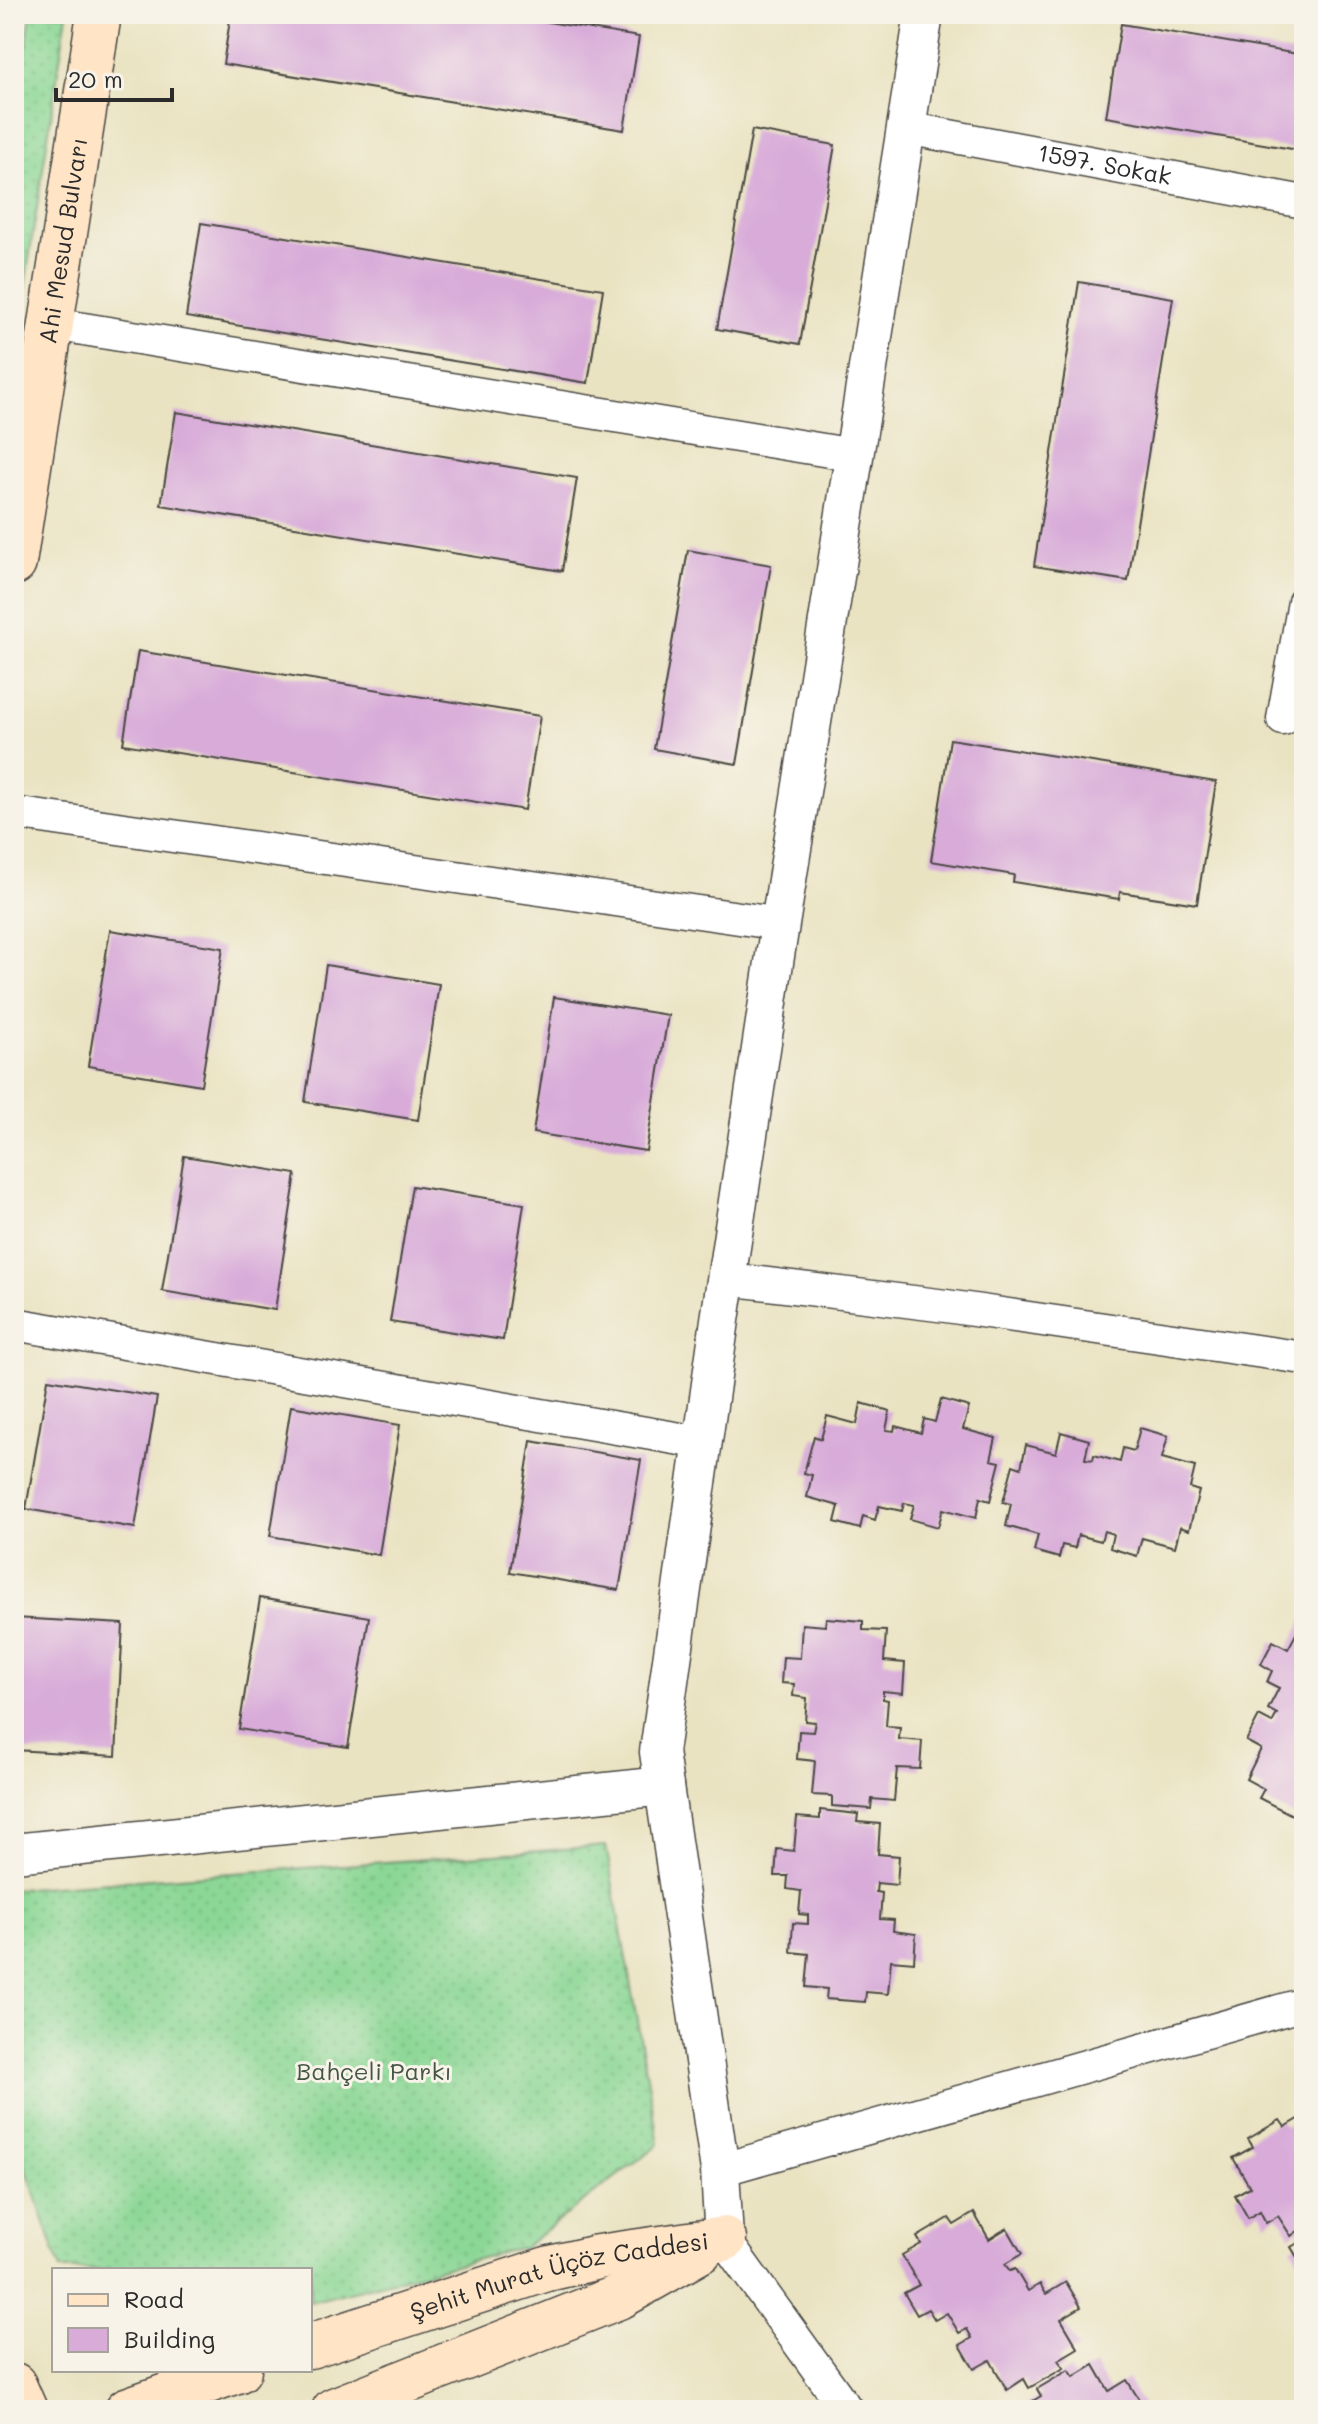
<svg xmlns="http://www.w3.org/2000/svg" width="1318" height="2424" font-family="Mali,sans-serif">
<defs>
<pattern id="grass-dots" width="8" height="8" patternUnits="userSpaceOnUse" patternTransform="scale(2)"><rect width="8" height="8" fill="#8bd795"/><path d="M2 2h.1M6 6h.1" fill="none" stroke="#78b981" stroke-width="1.8" stroke-linecap="round"/></pattern>
</defs>
<rect width="100%" height="100%" fill="#f7f3e8"/>
<filter id="ink" filterUnits="userSpaceOnUse"><feTurbulence type="fractalNoise" baseFrequency=".0125" numOctaves="2"/><feDisplacementMap in="SourceGraphic" scale="16" xChannelSelector="R" yChannelSelector="G"/><feConvolveMatrix kernelMatrix="1 2 1 2 8 2 1 2 1" color-interpolation-filters="sRGB"/></filter>
<filter id="wash" filterUnits="userSpaceOnUse"><feTurbulence type="fractalNoise" baseFrequency=".006" numOctaves="4" result="noise"/><feDisplacementMap in="SourceGraphic" scale="32" xChannelSelector="R" yChannelSelector="G"/><feGaussianBlur stdDeviation="1.8" result="paint"/><feColorMatrix in="noise" values="0 0 0 0 0 0 0 0 0 0 0 0 0 0 0 0 0 1.4 0 .05"/><feComposite in="paint" operator="in"/></filter>
<g filter="url(#wash)">
<rect width="100%" height="100%" fill="#eae3c2"/>
<g fill="url(#grass-dots)" stroke="#5b8160" stroke-width="2">
<path d="M31,14H67L14,356V127Z"/>
<path d="M606,1846L659,2144L524,2247L310,2302V2270H61L14,2132V1889Z"/>
</g>
<g id="blocks">
<g fill="#d8abd9">
<path d="M231,14H500L639,37L624,130L223,64Z"/>
<path d="M1121,24L1304,55V151L1106,117Z"/>
<path d="M752,130L835,145L800,344L717,329Z"/>
<path d="M201,223L603,289L588,383L186,317Z"/>
<path d="M1079,282L1173,298L1128,581L1034,566Z"/>
<path d="M176,412L577,478L562,571L161,505Z"/>
<path d="M688,550L771,565L737,764L654,749Z"/>
<path d="M138,651L540,716L525,810L123,744Z"/>
<path d="M950,739L1216,782L1197,904L1120,892L1119,899L1013,882L1014,875L931,861Z"/>
<path d="M110,930L223,948L201,1085L88,1066Z"/>
<path d="M326,965L439,984L418,1120L305,1102Z"/>
<path d="M554,997L668,1015L646,1151L533,1133Z"/>
<path d="M184,1156L296,1174L275,1310L162,1291Z"/>
<path d="M412,1186L524,1204L503,1340L390,1322Z"/>
<path d="M48,1379L157,1397L135,1528L26,1509Z"/>
<path d="M941,1399L969,1407L963,1429L996,1438L991,1460L1000,1462L990,1501L980,1498L976,1518L943,1509L938,1527L910,1519L914,1505L904,1503L902,1511L879,1506L875,1520L863,1516L860,1529L835,1522L839,1506L807,1497L812,1475L804,1473L814,1436L821,1439L827,1416L857,1424L861,1403L890,1411L886,1430L894,1431L895,1426L921,1433L924,1419L935,1422Z"/>
<path d="M291,1406L400,1425L379,1555L270,1536Z"/>
<path d="M1140,1428L1168,1436L1162,1458L1195,1467L1190,1488L1199,1491L1189,1530L1180,1527L1175,1547L1142,1538L1137,1556L1110,1548L1113,1534L1104,1531L1101,1541L1078,1535L1075,1548L1062,1545L1059,1558L1034,1551L1038,1535L1006,1526L1011,1504L1003,1502L1013,1465L1021,1468L1026,1445L1056,1453L1061,1432L1089,1440L1085,1459L1093,1460L1094,1455L1120,1462L1123,1448L1134,1451Z"/>
<path d="M531,1441L641,1460L619,1590L510,1572Z"/>
<path d="M260,1598L369,1617L348,1747L239,1729Z"/>
<path d="M14,1618L123,1624L116,1756L14,1750Z"/>
<path d="M826,1618L863,1621V1630L886,1631L884,1661L905,1663L903,1693L883,1691V1699L888,1700L886,1726L900,1727L899,1739L922,1741L920,1769L897,1768L894,1801L872,1799L871,1809L832,1806V1796L812,1795L815,1761L797,1759L799,1731L813,1732L815,1722L805,1721L807,1698L793,1696L794,1684L781,1683L783,1657L800,1658L802,1624L825,1626Z"/>
<path d="M1304,1619V1810L1299,1807L1294,1816L1259,1798L1264,1789L1246,1779L1261,1749L1246,1741L1259,1716L1272,1723L1277,1714L1268,1709L1279,1688L1267,1682L1272,1671L1261,1664L1273,1641L1288,1649Z"/>
<path d="M820,1810L858,1814L857,1822L880,1824L878,1854L899,1856L897,1885L877,1883L876,1892L882,1893L880,1919L894,1920L893,1931L916,1934L914,1962L891,1960L888,1994L866,1992L865,2002L826,1999L827,1989L806,1987L809,1954L791,1952L793,1923L808,1924V1915L799,1914L801,1891L787,1889L788,1876H775L777,1849L794,1851L797,1817L820,1819Z"/>
<path d="M1304,2116V2269L1291,2247L1303,2240L1298,2231L1291,2236L1278,2216L1266,2223L1260,2211L1248,2218L1235,2195L1250,2187L1233,2158L1253,2147L1248,2139L1280,2120L1285,2127Z"/>
<path d="M974,2213L989,2239L1007,2228L1022,2254L1005,2264L1010,2271L1015,2269L1028,2291L1040,2284L1046,2294L1066,2282L1081,2307L1061,2319L1078,2348L1058,2360L1064,2368L1029,2388L1024,2379L1007,2390L990,2360L974,2369L960,2345L972,2338L967,2329L959,2333L947,2313L935,2320L928,2309L917,2315L904,2293L919,2285L902,2255L921,2244L917,2237L949,2218L954,2225Z"/>
<path d="M1094,2365L1109,2391L1127,2380L1143,2406L1136,2410H1023L1021,2408L1041,2396L1037,2389L1069,2370L1074,2377Z"/>
</g>
</g>
</g>
<g filter="url(#ink)">
<use href="#blocks" fill-opacity="0" stroke="#484742" stroke-width="2"/>
<g fill="none" stroke-linecap="round" stroke-linejoin="round">
<g stroke="#484742" stroke-width="35">
<g id="minor">
<path id="s1" d="M906,128L1304,202"/>
<path d="M53,324L854,455"/>
<path d="M1283,719L1304,602"/>
<path d="M14,813L781,924"/>
<path d="M727,1279L946,1306L1304,1358"/>
<path d="M14,1324L704,1443"/>
<path d="M720,2170L1304,2004"/>
<path d="M724,2239L847,2410"/>
</g>
</g>
<g stroke="#484742" stroke-width="41">
<g id="tertiary">
<path d="M14,1853L664,1786"/>
<path d="M724,2239L720,2170L659,1752L720,1320L775,956L924,14"/>
</g>
</g>
<g stroke="#484742" stroke-width="47">
<g id="secondary">
<path id="s2" d="M14,563L99,14"/>
<path id="s3" d="M310,2346L547,2269L598,2257L724,2239"/>
<path d="M14,2385L25,2410"/>
<path d="M127,2410L239,2370"/>
<path d="M334,2410L621,2296L700,2251"/>
</g>
</g>
<use href="#minor" stroke="#fff" stroke-width="32"/>
<use href="#tertiary" stroke="#fff" stroke-width="38"/>
<use href="#secondary" stroke="#ffe4c6" stroke-width="44"/>
</g>
</g>
<g text-anchor="middle" stroke-width="6" stroke-linejoin="round" paint-order="stroke">
<g font-size="24" fill="#2b2b2b" stroke="#f7f3e8">
<text dy="8" stroke="none"><textPath href="#s1" startOffset="202">1597. Sokak</textPath></text>
<text dy="8" stroke="none"><textPath href="#s2" startOffset="326">Ahi Mesud Bulvarı</textPath></text>
<text dy="8" stroke="none"><textPath href="#s3" startOffset="260">Şehit Murat Üçöz Caddesi</textPath></text>
</g>
<g font-size="24" fill="#435646" stroke="#f7f3e8">
<text x="374" y="2080">Bahçeli Parkı</text>
</g>
</g>
<rect width="1318" height="2424" fill="none" stroke="#f7f3e8" stroke-width="48"/>
<rect x="52" y="2268" width="260" height="104" fill="#f7f3e8" stroke="#a5a39c" stroke-width="2"/>
<rect x="68" y="2294" width="40" height="12" fill="#ffe4c6" stroke="#a5a39c" stroke-width="2"/>
<text x="124" y="2308" font-size="24" fill="#2b2b2b">Road</text>
<rect x="68" y="2328" width="40" height="24" fill="#d8abd9" stroke="#a5a39c" stroke-width="2"/>
<text x="124" y="2348" font-size="24" fill="#2b2b2b">Building</text>
<path d="M56 88v12h116v-12" fill="none" stroke="#2b2b2b" stroke-width="4"/>
<text x="68" y="88" font-size="24" fill="#2b2b2b" stroke="#f7f3e8" stroke-width="6" paint-order="stroke">20 m</text>
</svg>
